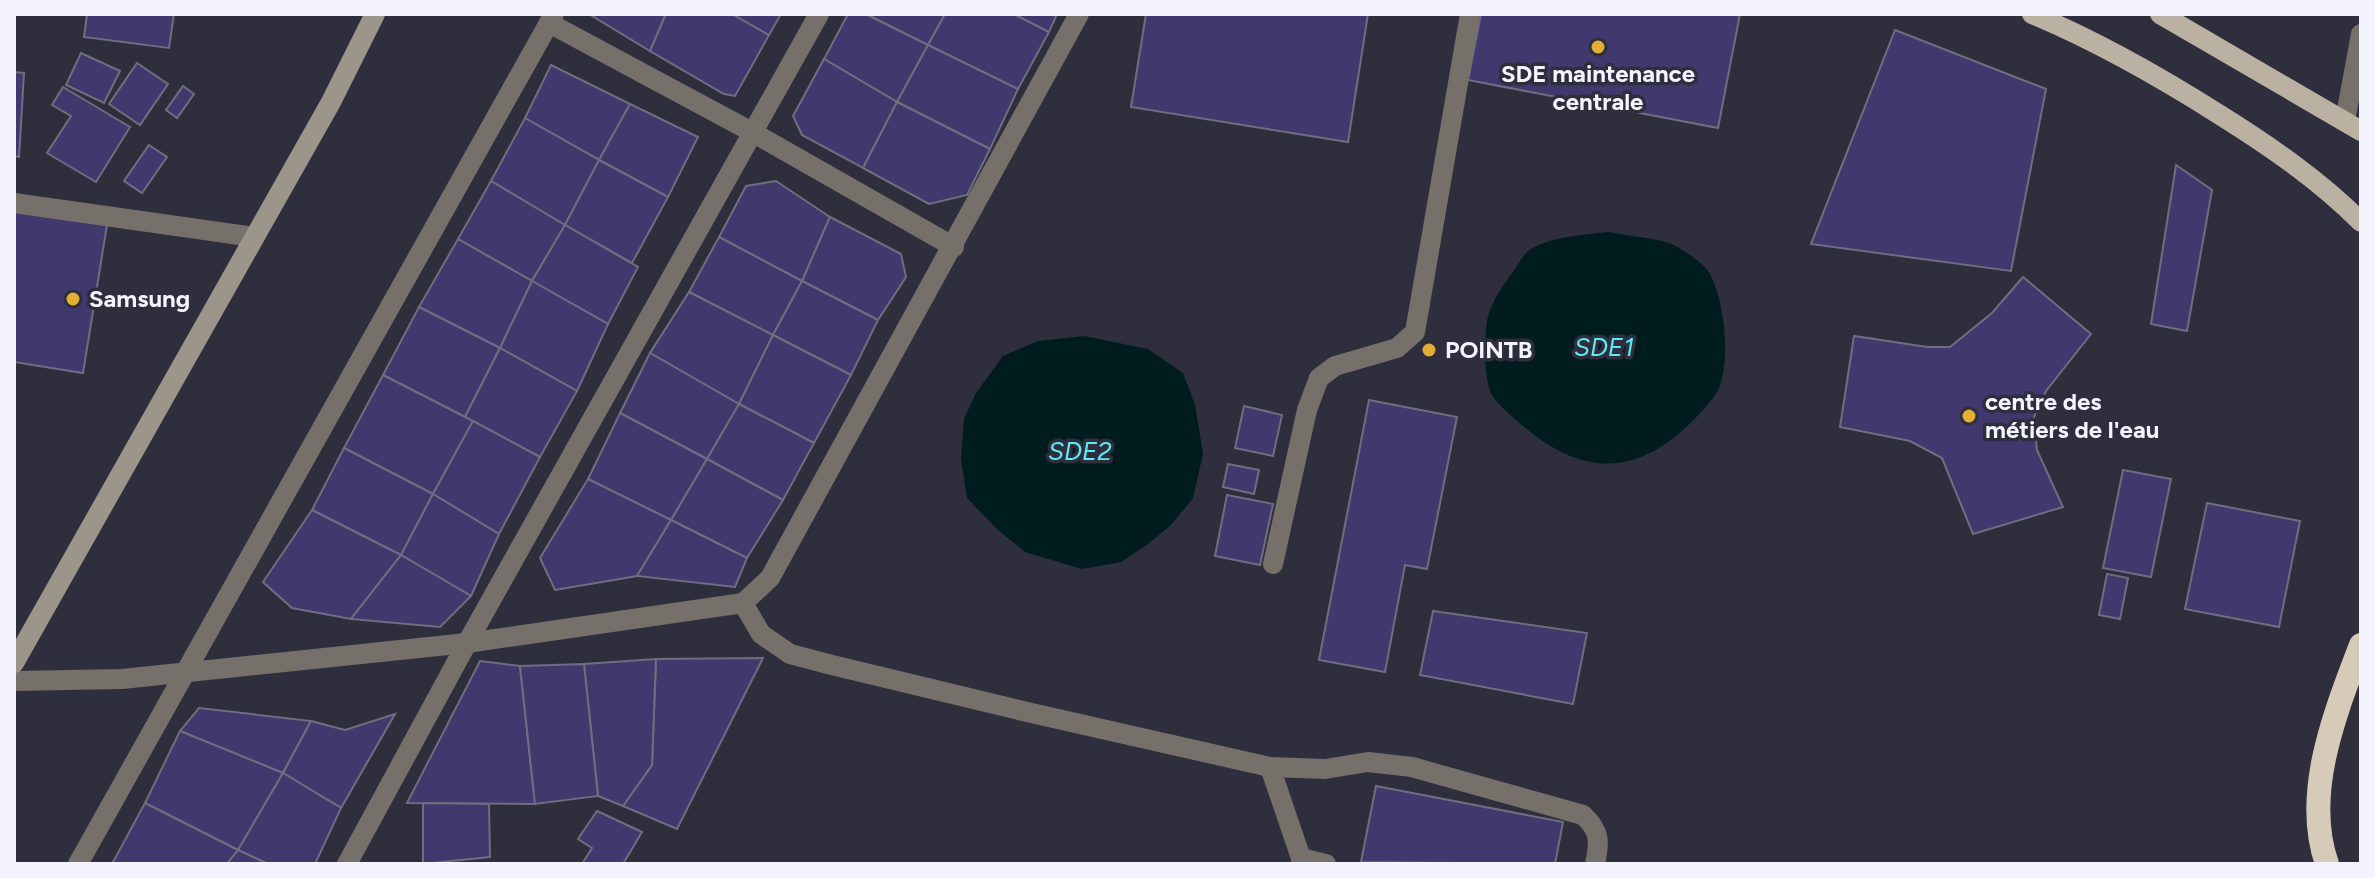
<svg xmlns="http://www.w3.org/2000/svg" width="2375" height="878" font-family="Figtree,sans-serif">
<rect width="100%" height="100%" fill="#2f2e3d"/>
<g fill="#001c1f">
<path d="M1609,232C1627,236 1658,238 1674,245C1683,250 1702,262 1708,271C1725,297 1734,373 1713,398C1659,465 1600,489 1528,430C1519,423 1493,401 1490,391C1484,373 1483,331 1489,313C1494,298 1503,285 1513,272C1517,266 1522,257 1527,252C1547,236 1585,235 1609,232Z"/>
<path d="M1084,336L1148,349L1183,373L1195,405L1203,454L1193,498L1171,525L1148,544L1121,562L1082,569L1025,552L998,530L967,498L961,459L964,419L976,393L1003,356L1038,341Z"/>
</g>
<g fill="#41386e" stroke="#6f6d7f" stroke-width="2">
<path d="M87,14H174L169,48L84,37Z"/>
<path d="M589,14H666L650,51Z"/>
<path d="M666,14H732L769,35L735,96L724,94L650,51Z"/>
<path d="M732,14H781L769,35Z"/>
<path d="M848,14H866L928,45L897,102L824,59Z"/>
<path d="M866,14H945L928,45Z"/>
<path d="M945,14H1014L1049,32L1018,89L928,45Z"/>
<path d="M1014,14H1057L1049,32Z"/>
<path d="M1146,14H1368L1348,142L1131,107Z"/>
<path d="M1481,14H1740L1718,128L1468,80Z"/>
<path d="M1895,30L2046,89L2011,271L1811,244Z"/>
<path d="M928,45L1018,89L990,149L897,102Z"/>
<path d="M81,53L120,71L104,103L66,85Z"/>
<path d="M824,59L897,102L863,168L802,135L793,116Z"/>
<path d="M137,63L168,84L140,125L109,104Z"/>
<path d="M551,65L630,104L599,160L525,118Z"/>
<path d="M14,72L24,73L19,157L14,156Z"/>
<path d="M183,86L194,94L177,118L166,110Z"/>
<path d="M63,87L130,127L96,182L47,153L71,116L52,105Z"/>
<path d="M897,102L990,149L967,195L929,204L863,168Z"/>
<path d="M630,104L698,137L668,197L599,160Z"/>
<path d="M525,118L599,160L565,225L491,181Z"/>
<path d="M149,145L167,157L142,193L124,181Z"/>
<path d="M599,160L668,197L632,263L565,225Z"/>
<path d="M2176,165L2212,190L2187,331L2151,324Z"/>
<path d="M491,181L565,225L532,281L458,239Z"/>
<path d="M776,181L830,217L802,281L719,237L746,186Z"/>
<path d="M14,209L107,225L83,373L14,362Z"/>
<path d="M830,217L901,254L906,277L878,320L802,281Z"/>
<path d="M565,225L638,267L608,324L532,281Z"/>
<path d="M719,237L802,281L773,335L689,292Z"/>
<path d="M458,239L532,281L500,348L419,307Z"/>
<path d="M2023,277L2091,334L2046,391L2033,419L2037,450L2063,507L1973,534L1942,458L1910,441L1840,427L1854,336L1927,347H1950L1992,313Z"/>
<path d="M532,281L608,324L577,391L500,348Z"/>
<path d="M802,281L878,320L851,375L773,335Z"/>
<path d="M689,292L773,335L739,404L650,353Z"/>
<path d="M419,307L500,348L465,417L383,375Z"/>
<path d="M773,335L851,375L814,443L739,404Z"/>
<path d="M500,348L577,391L540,457L465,417Z"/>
<path d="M650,353L739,404L707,459L620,413Z"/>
<path d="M383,375L473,421L433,494L344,448Z"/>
<path d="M1369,400L1457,417L1427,569L1405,565L1385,672L1319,660Z"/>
<path d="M739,404L814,443L783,500L707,459Z"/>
<path d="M1244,406L1282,415L1273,456L1235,448Z"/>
<path d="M620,413L707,459L671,520L588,479Z"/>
<path d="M473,421L540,457L499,534L433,494Z"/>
<path d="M344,448L433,494L401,555L312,510Z"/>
<path d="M707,459L783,500L747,558L671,520Z"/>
<path d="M1228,464L1259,470L1254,494L1223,487Z"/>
<path d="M2123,470L2171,479L2151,577L2103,568Z"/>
<path d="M588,479L671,520L637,576L555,590L540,558Z"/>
<path d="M433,494L499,534L471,596L401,555Z"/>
<path d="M1227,495L1273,504L1260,565L1215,556Z"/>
<path d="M2207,503L2300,521L2279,627L2185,609Z"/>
<path d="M312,510L401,555L351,619L292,608L263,582Z"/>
<path d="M671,520L747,558L735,587L637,576Z"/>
<path d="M401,555L471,596L440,627L351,619Z"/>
<path d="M2107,574L2128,578L2120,619L2099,615Z"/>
<path d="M1433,611L1587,633L1573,704L1420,675Z"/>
<path d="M763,658L677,829L623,806L652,765L656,659Z"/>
<path d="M656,659L652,765L623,806L598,796L584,664Z"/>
<path d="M480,661L520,666L535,804L407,803Z"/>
<path d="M584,664L598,796L535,804L520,666Z"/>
<path d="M199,708L311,721L283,773L180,731Z"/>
<path d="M395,714L341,808L283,773L311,721L345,730Z"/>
<path d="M180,731L283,773L238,850L145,803Z"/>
<path d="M283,773L341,808L315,864H268L238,850Z"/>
<path d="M1376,786L1563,822L1555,864L1361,862Z"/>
<path d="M145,803L238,850L227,864H112Z"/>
<path d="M423,803L489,804L490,857L423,864Z"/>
<path d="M597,811L642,832L623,864H582L592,848L578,839Z"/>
<path d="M238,850L268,864H227Z"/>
</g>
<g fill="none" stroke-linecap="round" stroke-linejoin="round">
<g stroke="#75716a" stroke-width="20">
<path d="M2345,121L2361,34"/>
<path d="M1273,564L1307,410L1319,378L1335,366L1397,348L1415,332L1470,14"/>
</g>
<g stroke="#75716a" stroke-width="20">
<path d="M549,23L752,132L954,247"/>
<path d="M14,203L254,237"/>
<path d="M743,603L761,634L790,654L832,665L1027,712L1270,767L1325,769L1368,762L1412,767L1583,815C1600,831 1600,841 1595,864"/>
<path d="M14,681L122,679L467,643L743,603L770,578L1079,14"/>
<path d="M1270,767L1303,864"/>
<path d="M1301,858L1326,864"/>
<path d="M78,864L554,14"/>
<path d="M347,864L467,643L819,14"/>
</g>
<path stroke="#9c958a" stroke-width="20" d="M14,663L331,102L375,14"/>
<g stroke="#bab1a3" stroke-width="20">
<path d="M2032,14C2099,42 2160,77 2220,115C2271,147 2319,180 2361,222"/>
<path d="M2160,14L2361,131"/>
</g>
<path stroke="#d6cbb9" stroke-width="24" d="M2327,864C2302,793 2336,711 2361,645"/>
</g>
<g fill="#e3ae35" stroke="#2f2e3d" stroke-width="3">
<circle cx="1598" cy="47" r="8"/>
<circle cx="73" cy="299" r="8"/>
<circle cx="1429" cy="350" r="8"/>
<circle cx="1969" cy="416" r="8"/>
</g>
<g text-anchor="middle" stroke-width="7" stroke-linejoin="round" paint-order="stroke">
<g font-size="24" font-weight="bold" fill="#f4f4fe" stroke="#2f2e3d" text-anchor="start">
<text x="1598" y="82" text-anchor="middle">SDE maintenance<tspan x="1598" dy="28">centrale</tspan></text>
<text x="89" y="307">Samsung</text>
<text x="1445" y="358">POINTB</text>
<text x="1985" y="410">centre des<tspan x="1985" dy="28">métiers de l'eau</tspan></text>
</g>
<g font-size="26" font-style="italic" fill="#5deaf7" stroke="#2f2e3d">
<text x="1604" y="356">SDE1</text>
<text x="1080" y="460">SDE2</text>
</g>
</g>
<rect width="2375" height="878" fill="none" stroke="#f4f4fe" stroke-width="32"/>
</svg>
